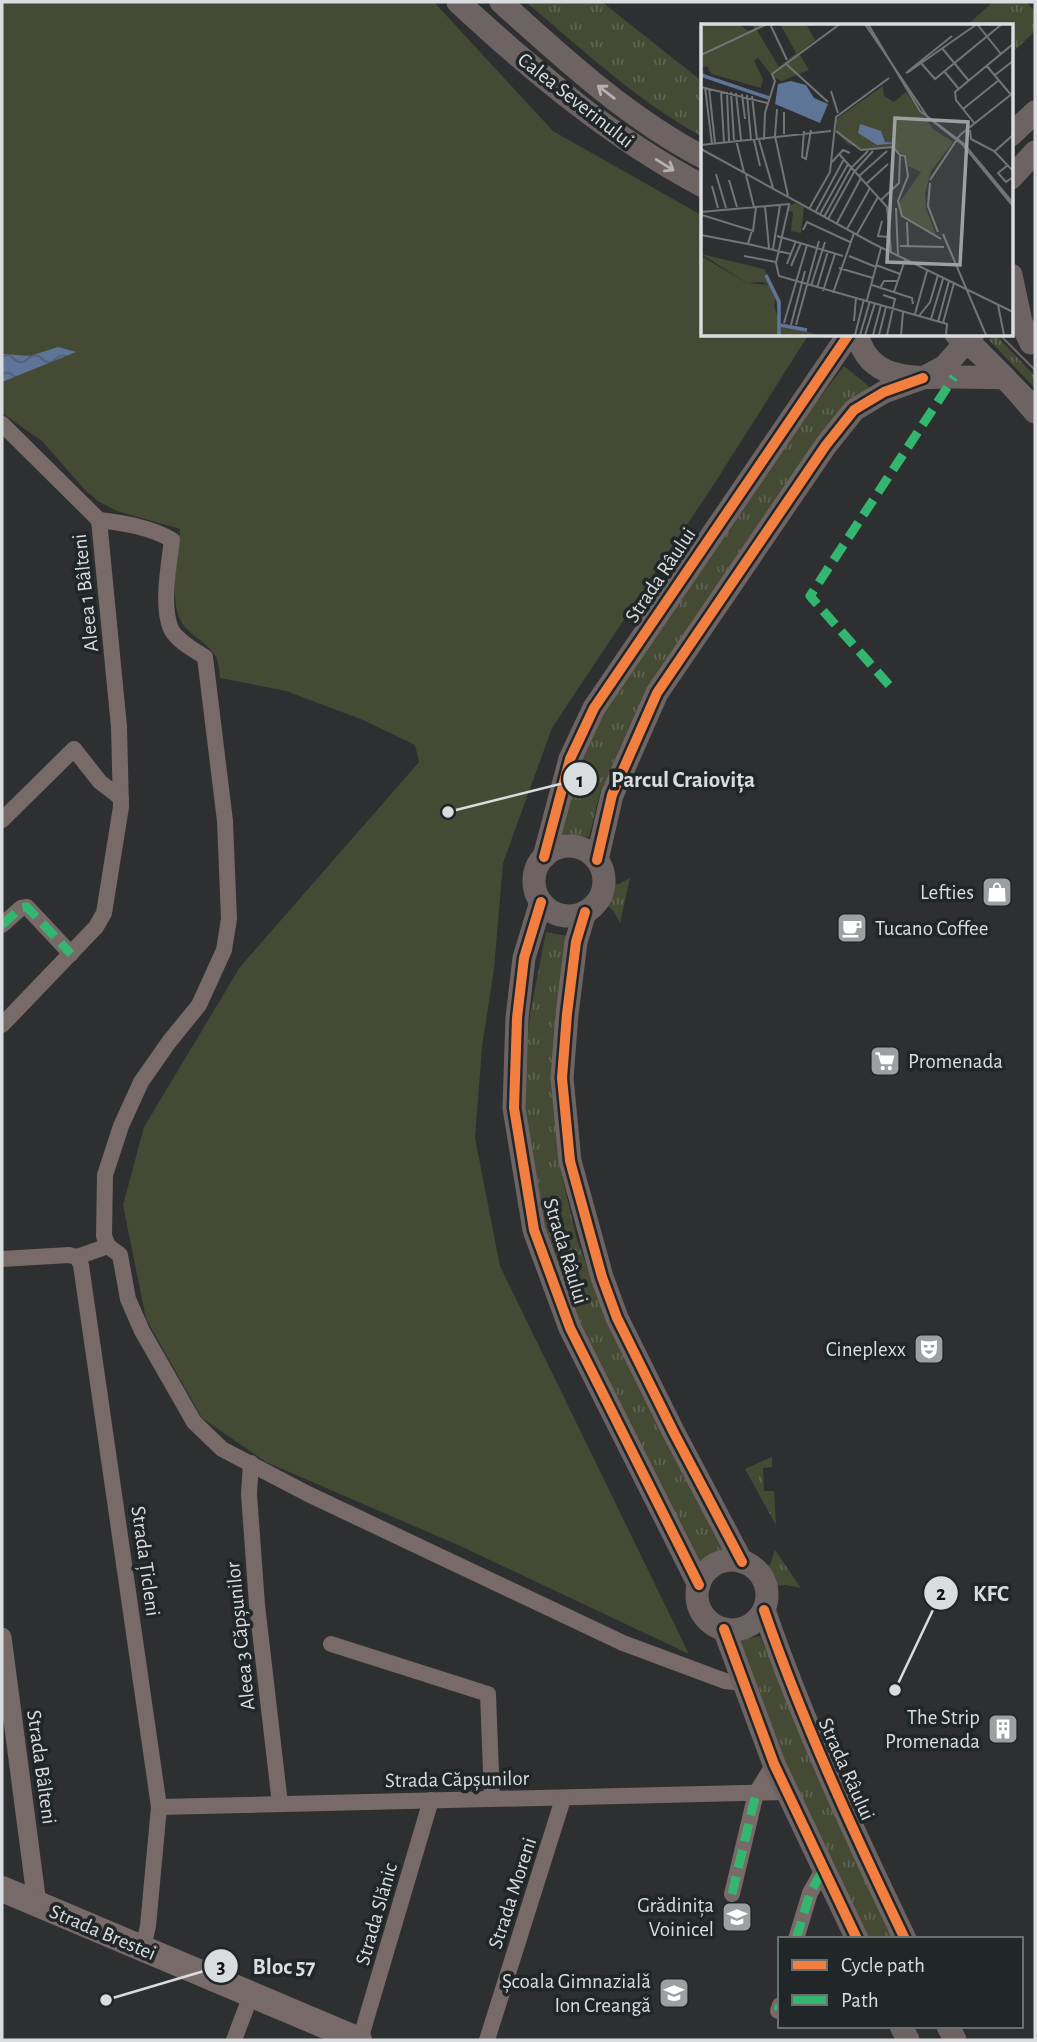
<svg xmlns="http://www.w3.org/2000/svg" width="1037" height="2042" font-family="'Alegreya Sans',sans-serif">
<defs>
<pattern id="grass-tufts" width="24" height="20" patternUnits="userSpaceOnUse" patternTransform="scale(1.75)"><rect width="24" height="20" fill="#444a34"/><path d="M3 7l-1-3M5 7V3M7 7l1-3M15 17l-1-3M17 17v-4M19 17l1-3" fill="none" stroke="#5e6451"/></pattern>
<pattern id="water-waves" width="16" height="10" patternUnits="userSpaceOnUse" patternTransform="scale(1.75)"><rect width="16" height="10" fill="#5e7598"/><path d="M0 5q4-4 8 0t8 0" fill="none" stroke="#515e72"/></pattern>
</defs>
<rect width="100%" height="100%" fill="#2d2f31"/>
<g fill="url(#grass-tufts)">
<path d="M526,2H602L703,82V137C638,102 582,49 526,2Z"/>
<path d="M993,2H1026L1035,11V31L1011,54V26H966Z"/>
<path d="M995,334L1035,376V388L989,340Z"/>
<path d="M844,366L871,388L650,691L600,793L589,837L559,835L581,751L622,680L795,430Z"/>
<path d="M630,878L620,923L613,910L604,903L608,885L619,884Z"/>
<path d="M546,932L567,936L555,1015L553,1082L559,1163L577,1240L609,1324L724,1549L695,1564L579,1329L547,1240L531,1165L523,1082L530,1014Z"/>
<path d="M772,1457V1467L763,1468L764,1491H774L776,1525L745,1469Z"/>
<path d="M775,1550L801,1588L786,1585L774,1586L764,1571L771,1562Z"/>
<path d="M760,1636L856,1859L896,1939H867L831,1867L733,1642Z"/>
</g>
<path fill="#444a34" d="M2,2H434L553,131L703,216V334H809L716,481L552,728L503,863L494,969L482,1047L475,1138L500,1266L689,1654L458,1545L266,1462L202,1418L146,1319L123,1205L144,1127L240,967L419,762L415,745L363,720L286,691L220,678C219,671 219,663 216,657C207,641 185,634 179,617C170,594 178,553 180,529L117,511L98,501L85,490L42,441L2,413Z"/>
<path fill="url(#water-waves)" d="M58,347L76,352L2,382V354L30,356Z"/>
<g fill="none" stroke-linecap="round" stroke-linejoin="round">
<g stroke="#776a68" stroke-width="16">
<path d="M2,424L99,520L119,727L121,807L104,913L96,927L2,1025"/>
<path d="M99,520C124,523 150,527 172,540C169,564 161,606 171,629C177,641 194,650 205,657L225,821L229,919L224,950L199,1005L169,1042L141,1082L121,1126L105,1175L104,1236L108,1246L120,1255L128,1299L142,1331L194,1422L222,1449L308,1494L623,1643L725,1681L743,1683"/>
<path d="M2,820L74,749L100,782L121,798"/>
<path d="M2,925L21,908L27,907L71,954"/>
<path d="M77,1257L108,1246"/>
<path d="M2,1259L69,1255L77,1257L81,1265L159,1807L148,1926L143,1948"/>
<path d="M251,1463L249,1494L257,1605L280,1804"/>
<path d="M331,1644L488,1694L492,1798"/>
<path d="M159,1807L787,1792"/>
<path d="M732,1894L756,1793L774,1764"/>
<path d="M796,1939L810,1893L823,1870"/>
<path d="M778,2011L780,2005"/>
<path d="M234,2040L251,1995"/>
<path d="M360,2040L431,1800"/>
<path d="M487,2040L563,1799"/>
</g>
<path stroke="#776a68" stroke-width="19" d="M2,1637L37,1904"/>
<g stroke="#6e6363" stroke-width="23">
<path d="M458,2C532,71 613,139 703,186"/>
<path d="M501,2C563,58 628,118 703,157"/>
<path d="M1011,135L1035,112"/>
<path d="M1011,178L1035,152"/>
<path d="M1011,275L1021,322L1031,343"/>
<path d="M857,334C869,381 911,378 951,377C969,377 987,377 1005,378"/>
<path d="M956,334C986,356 1011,384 1035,412"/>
<circle cx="569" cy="881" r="35"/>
<path d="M544,857L570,759L594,708L849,334"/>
<path d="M597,860L612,795L657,693L826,445L854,410L884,392L923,378L945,366L973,334"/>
<path d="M541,902L524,958L517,1018L514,1108L534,1230L570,1328L699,1585"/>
<path d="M585,912L576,942L567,1014L562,1078L570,1161L602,1277L617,1318L674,1433L742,1562"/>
<circle cx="732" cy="1595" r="35"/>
<path d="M764,1610C803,1723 853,1831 905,1939"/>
<path d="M724,1629L774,1764L857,1939"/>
<path d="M901,2026L908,2040"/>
<path d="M948,2026L955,2040"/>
</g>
<path stroke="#776a69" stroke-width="26" d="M2,1889L359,2040"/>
<g stroke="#6c6667" stroke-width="2">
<path d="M474,2L519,42L607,116L703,177"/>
<path d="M976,334L1035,394"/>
<path d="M999,334L1035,370"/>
</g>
<g stroke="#33b770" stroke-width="9" stroke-dasharray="18 9" stroke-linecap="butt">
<path d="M889,685L810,596L954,377"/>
<path d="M2,925L21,908L27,907L71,954"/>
<path d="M732,1894L756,1793"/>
<path d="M796,1939L810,1893L823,1870"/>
<path d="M778,2011L780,2005"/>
</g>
<g stroke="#212629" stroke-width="15">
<g id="cycleway">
<path d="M544,857L570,759L594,708L849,334"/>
<path d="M597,860L612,795L657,693L826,445L854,410L884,392L923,378"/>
<path d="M541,902L524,958L517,1018L514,1108L534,1230L570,1328L699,1585"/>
<path d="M585,912L576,942L567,1014L562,1078L570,1161L602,1277L617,1318L674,1433L742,1562"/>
<path d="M764,1610C803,1723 853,1831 905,1939"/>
<path d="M724,1629L774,1764L857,1939"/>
</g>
</g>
<use href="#cycleway" stroke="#f27e40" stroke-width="10"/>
</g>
<defs><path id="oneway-shaft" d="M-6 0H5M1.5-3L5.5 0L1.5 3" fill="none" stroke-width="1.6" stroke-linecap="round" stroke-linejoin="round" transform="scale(1.75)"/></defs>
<g stroke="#b4b2b4">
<use href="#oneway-shaft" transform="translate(606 92) rotate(-143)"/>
<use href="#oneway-shaft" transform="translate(665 165) rotate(32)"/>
</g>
<defs>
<g id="shop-square" transform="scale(1.575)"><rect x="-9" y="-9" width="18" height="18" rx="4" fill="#9da0a2" stroke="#212629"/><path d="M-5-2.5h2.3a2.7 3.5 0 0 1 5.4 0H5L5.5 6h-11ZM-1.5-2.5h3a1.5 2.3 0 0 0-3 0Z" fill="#fff"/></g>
<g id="cafe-square" transform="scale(1.575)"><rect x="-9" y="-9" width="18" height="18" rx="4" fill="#9da0a2" stroke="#212629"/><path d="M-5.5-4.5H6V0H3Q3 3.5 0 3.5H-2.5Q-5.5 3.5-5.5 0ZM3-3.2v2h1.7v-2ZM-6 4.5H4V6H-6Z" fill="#fff"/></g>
<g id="supermarket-square" transform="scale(1.575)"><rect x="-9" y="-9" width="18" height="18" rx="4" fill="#9da0a2" stroke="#212629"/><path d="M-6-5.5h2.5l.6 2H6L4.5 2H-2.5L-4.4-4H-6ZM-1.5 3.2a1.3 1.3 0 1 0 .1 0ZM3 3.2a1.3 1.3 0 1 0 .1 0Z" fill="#fff"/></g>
<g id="theatre-square" transform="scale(1.575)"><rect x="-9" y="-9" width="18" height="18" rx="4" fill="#9da0a2" stroke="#212629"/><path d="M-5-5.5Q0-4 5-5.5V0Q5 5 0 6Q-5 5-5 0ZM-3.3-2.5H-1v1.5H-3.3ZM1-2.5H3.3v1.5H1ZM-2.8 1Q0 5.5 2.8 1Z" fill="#fff"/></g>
<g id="building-square" transform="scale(1.575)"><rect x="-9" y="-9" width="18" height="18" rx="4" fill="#9da0a2" stroke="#212629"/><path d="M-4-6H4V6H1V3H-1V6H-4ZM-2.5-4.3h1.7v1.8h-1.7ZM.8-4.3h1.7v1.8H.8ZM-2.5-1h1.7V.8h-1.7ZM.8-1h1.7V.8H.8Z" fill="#fff"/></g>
<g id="school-square" transform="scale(1.575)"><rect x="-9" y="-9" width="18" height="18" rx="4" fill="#9da0a2" stroke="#212629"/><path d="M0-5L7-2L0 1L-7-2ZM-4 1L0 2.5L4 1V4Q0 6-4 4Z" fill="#fff"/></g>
</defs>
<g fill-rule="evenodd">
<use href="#shop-square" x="997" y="892"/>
<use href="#cafe-square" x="852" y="928"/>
<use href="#supermarket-square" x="885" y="1061"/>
<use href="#theatre-square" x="929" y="1349"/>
<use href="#building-square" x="1003" y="1729"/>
<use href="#school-square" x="737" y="1917"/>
<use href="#school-square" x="674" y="1993"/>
</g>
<g text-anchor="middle" stroke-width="7" stroke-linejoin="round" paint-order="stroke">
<g font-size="21" fill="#dadddf" stroke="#212629">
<text transform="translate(576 100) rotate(38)" y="7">Calea Severinului</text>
<text transform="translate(660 575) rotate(-56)" y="7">Strada Râului</text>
<text transform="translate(85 593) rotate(-96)" y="7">Aleea 1 Bâlteni</text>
<text transform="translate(566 1251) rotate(73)" y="7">Strada Râului</text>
<text transform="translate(146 1561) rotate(82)" y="7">Strada Țicleni</text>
<text transform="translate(240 1636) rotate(-96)" y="7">Aleea 3 Căpșunilor</text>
<text transform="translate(42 1767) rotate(82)" y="7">Strada Bâlteni</text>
<text transform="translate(847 1769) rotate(66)" y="7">Strada Râului</text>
<text transform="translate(457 1779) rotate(-1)" y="7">Strada Căpșunilor</text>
<text transform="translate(512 1893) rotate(-72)" y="7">Strada Moreni</text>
<text transform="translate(376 1914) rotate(-74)" y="7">Strada Slănic</text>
<text transform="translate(103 1932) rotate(23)" y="7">Strada Brestei</text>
</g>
<g font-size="21" fill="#dadddf" stroke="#212629" text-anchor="end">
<text x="974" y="899">Lefties</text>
<text x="875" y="935" text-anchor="start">Tucano Coffee</text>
<text x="908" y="1068" text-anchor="start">Promenada</text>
<text x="906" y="1356">Cineplexx</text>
<text x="980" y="1724">The Strip<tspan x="980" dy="24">Promenada</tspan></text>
<text x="714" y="1912">Grădinița<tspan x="714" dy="24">Voinicel</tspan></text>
<text x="651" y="1988">Școala Gimnazială<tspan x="651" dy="24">Ion Creangă</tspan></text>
</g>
</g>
<g transform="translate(701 24)">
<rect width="312" height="312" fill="#2d2f31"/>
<path d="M0,0H38L47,7L53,5L51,0H68L56,6L78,43L95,29L79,0H105L114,16L98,29L108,46L81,57L72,53L57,34L53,37L62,55L60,64L10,50L6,42L2,44L4,51L0,50ZM0,232L46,259L69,261L75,271L73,282L79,300L117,311H0Z" fill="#444a34"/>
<path d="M0,230L63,245L80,277L78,295L73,264L62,258L46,259Z" fill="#444a34"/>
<path d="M95,179L103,183L100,209L90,207L92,188L87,187L88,181Z" fill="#444a34"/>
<path d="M182,62L183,72L193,78L205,68L232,105L252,118L230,147L224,169L225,185L236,213L203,194L198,179L220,148L207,142L205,132L190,123L167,127L147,120L136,109L135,95Z" fill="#444a34"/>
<path d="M90,57L105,61L113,74L127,80L119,99L74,80L77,60ZM159,100L180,107L184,118L198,119L176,121L157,109Z" fill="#5e7598"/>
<path fill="none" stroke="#5e7598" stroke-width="3.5" d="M0,51L68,74M65,251L78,278V311M79,301L106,306"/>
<path fill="none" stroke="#727577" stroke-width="2" d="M69,0L86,36M164,0L226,92L263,120L312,179M167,0L219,87L262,121L312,182M276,0L300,30M241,24L268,57M0,31L66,0M84,39L127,78M220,39L234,55L301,0M285,41L311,72M243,47L257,64M205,49L251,12M206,49L276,0M294,51L312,37M0,63L66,79M4,63L11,120M8,64L14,119M20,67L23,118M130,67L137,89M26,68L28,117M30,68L33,116M35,69L40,116M41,70L44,95M46,71L50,116M51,72L56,116M76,85L74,112L87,172M262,85L298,56M274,100L255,76L254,68L312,20M269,106L270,115L293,127L312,147M103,107L101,133L105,135L110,106M135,107L160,126L192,123M83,110V88M35,116L43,148M53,116L59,142M58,116L72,164M63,116L64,89L74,57L71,50L139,0M0,121L130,107M0,125L171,219L312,288M294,127L312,111M138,130L186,183L190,228M199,131L204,132L207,152L197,177L201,192L240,215M131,138L142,126L149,129M307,141L297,149L305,158L312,153M15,150L25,184M45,151L53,183M158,152L186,127M28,156L36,183M229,156L259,111L312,69M229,159L227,182L237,208M165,160L187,140M11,162L17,184M0,176L1,191L52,207L55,183M180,176L198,159L199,131L192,123M88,181L75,239L78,252L246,300L245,311M64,182L68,224M195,184L197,231M108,185L129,148L135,93L188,54M115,187L143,135M0,188L89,180M119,190L147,140M123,193L150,144L167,127M127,195L153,148L172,127M181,197L177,212L188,213M206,198L207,222M136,199L160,154M146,205L169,164M102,206L106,198L149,218M156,210L177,173M242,210L285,311M0,211L47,220L51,206M76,212L142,232M47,220L90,230M199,222L243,223M72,225L79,181M43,232L75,238M148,232L175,243M86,240L95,217M175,241L199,250M90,242L100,219M138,244L172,254M171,261L211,274L212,280M110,262L124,218M116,264L127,227M179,264L183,257H196M122,267L134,230M193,268L204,236M132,269L153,209M182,271L194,275L186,311M166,276L180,224M297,281L303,311M214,290L226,247M218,292L229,278L237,251M230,295L242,255M153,297L155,273M237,298L248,257M83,299L106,221M242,299L253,259M90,301L104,247M95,301L118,217M154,311L163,275M159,311L169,277M164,311L174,279M172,311L180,281M178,311L185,283M200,311L202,288"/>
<path fill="#9da0a2" fill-opacity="0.15" stroke="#9da0a2" stroke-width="3.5" d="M194,94L267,98L259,241L186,238Z"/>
<rect width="312" height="312" fill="none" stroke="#dadddf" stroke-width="3.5"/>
</g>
<path fill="none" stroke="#dadddf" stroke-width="2.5" d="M448 812L580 779M895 1690L941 1593M106 2000L221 1966"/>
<g fill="#dadddf" stroke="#212629" stroke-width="2.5">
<circle cx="448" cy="812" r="7"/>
<circle cx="895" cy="1690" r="7"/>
<circle cx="106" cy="2000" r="7"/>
<circle cx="580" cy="779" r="18"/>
<circle cx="941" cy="1593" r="18"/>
<circle cx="221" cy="1966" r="18"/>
</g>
<g font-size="21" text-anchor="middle" font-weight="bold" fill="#111">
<text x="580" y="787">1</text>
<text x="941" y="1600">2</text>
<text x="221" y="1973">3</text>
</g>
<g font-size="23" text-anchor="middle" font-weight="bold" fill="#dadddf" stroke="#212629" stroke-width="7" stroke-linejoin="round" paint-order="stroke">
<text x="683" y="787">Parcul Craiovița</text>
<text x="991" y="1601">KFC</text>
<text x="284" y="1974">Bloc 57</text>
</g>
<rect width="1037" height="2042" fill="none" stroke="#dadddf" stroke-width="7"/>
<rect x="778" y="1937" width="245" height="91" fill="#212629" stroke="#6b6f72" stroke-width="2"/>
<rect x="792" y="1960" width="35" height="10" fill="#f27e40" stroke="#6b6f72" stroke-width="2"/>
<text x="841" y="1972" font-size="21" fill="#dadddf">Cycle path</text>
<rect x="792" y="1995" width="35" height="10" fill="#33b770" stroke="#6b6f72" stroke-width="2"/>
<text x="841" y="2007" font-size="21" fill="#dadddf">Path</text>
</svg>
